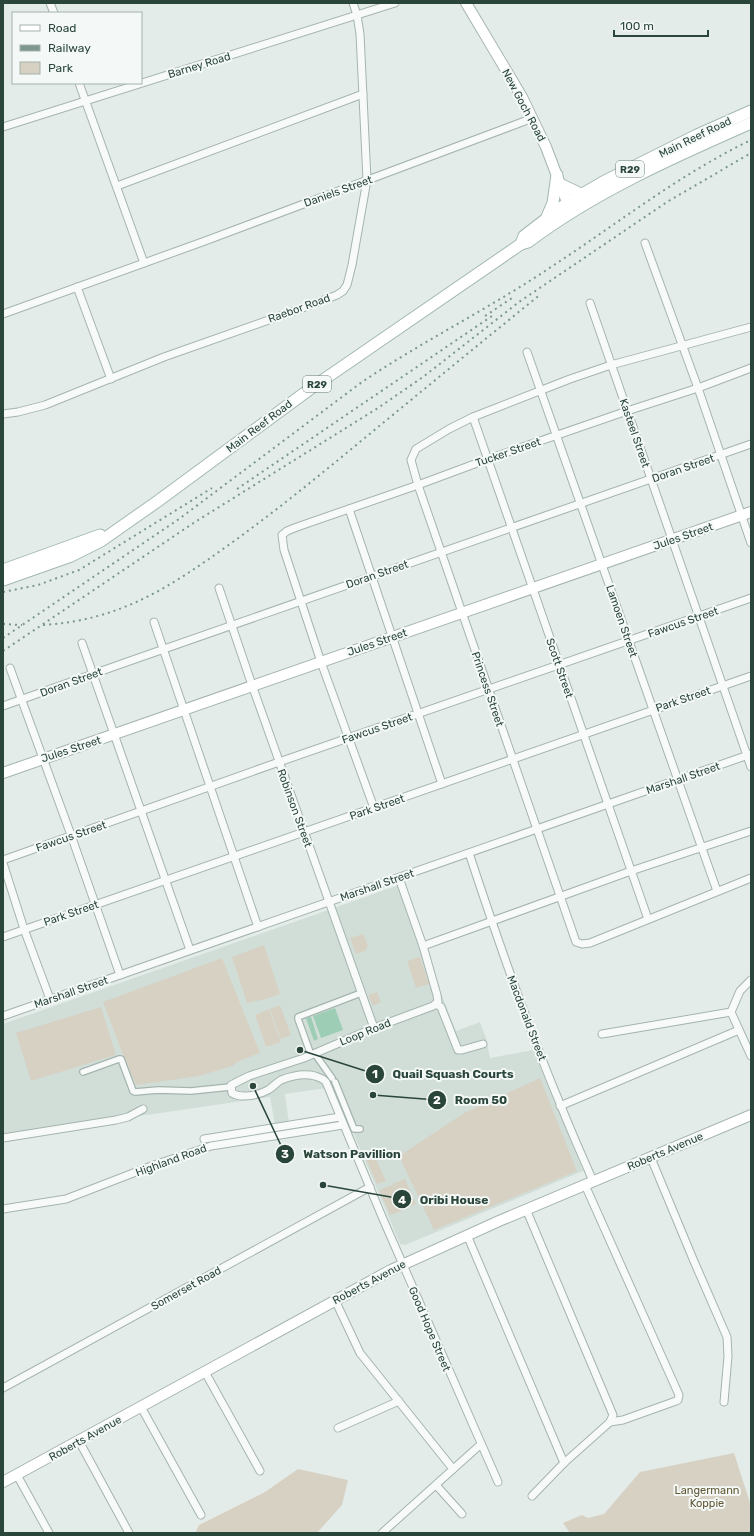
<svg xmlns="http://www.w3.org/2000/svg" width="754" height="1536" font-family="Rubik,sans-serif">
<rect width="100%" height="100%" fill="#e4ece9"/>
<path fill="#d1ded8" d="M402,884L426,956L456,1031L480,1022L486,1038L490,1058L533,1050L583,1171L405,1245L400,1244L334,1087L285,1094L289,1123L275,1125L270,1097L3,1136V1024Z"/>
<g fill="#d7d1c4">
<path d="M363,934L368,946L365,951L356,954L350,938Z"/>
<path d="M264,945L280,994L266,999L247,1003L232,957Z"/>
<path d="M420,957L429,984L416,988L407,961Z"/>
<path d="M222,958L260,1053L239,1061L232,1066L199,1076L136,1085L123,1055L103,1002Z"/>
<path d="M377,992L381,1002L373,1006L368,995Z"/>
<path d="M280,1005L291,1035L281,1039L270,1009Z"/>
<path d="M101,1007L116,1055L31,1081L16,1033Z"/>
<path d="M269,1009L281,1042L266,1047L255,1015Z"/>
<path d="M540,1078L577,1171L434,1230L399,1156L464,1113Z"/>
<path d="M374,1155L386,1181L377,1184L366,1159Z"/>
<path d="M405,1179L416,1204L403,1210L392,1184Z"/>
<path d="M392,1185L403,1210L390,1215L379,1190Z"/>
<path d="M734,1453L751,1506V1533H570L563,1523L582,1515L588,1518L604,1514L640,1472Z"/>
<path d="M298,1469L348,1480L342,1505L317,1533H195L199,1525L265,1492Z"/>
</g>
<g fill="#9dceb5">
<path d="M335,1008L343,1030L321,1038L313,1016Z"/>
<path d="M311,1017L318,1039L314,1041L306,1018Z"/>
</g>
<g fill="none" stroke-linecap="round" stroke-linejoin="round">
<g stroke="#a5b4ae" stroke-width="8">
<g id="pedestrian">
<path d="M315,1054L332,1078"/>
<path d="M311,1055L298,1019V1017L361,993"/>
<path d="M83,1072L119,1059H121L133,1091L135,1092L158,1090L191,1091L230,1087"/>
<path d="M335,1082L354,1129H360"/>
</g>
</g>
<g stroke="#a5b4ae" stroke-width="9">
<g id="minor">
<path d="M50,3L54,13"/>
<path d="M79,83L144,263"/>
<path d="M3,127L395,3"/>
<path d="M117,186L363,94"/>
<path d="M645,243L698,388L751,543"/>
<path d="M77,287L111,379"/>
<path d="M590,303L751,767"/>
<path d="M3,314L205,241L533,118"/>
<path d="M751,327L611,365L570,379L473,417L449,429L416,449L411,460L418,485L576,942L582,944L590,943L751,878"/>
<path d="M527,352L717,891"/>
<path d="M3,414L18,412L45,405L164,357L297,310L337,295L343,291L347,285L352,265L367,180L360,34L357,15L353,3"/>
<path d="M473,417L648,919"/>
<path d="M349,509L442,784"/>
<path d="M219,588L252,685L374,1028"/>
<path d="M154,622L258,927"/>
<path d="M82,643L190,950"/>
<path d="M10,668L71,835L120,975"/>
<path d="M3,706L124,663L751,444"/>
<path d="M374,808L321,662L284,550L282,535L287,531L297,527L418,485L488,459L627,411L698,388L751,368"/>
<path d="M469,853C497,938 526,1023 561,1106C571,1131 582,1156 593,1181"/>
<path d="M3,860L279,762L751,598"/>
<path d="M3,863L24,929L50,999"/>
<path d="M399,878L423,946L437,995L438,1002L433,1006L374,1028L304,1058L249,1076L231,1085L232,1093C241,1099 259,1095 268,1090C273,1087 276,1083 281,1080C291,1076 304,1073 315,1076C320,1078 323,1078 326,1082L383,1219L498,1482"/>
<path d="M3,937L751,676"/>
<path d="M423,946L631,871L751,831"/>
<path d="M436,1004L441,1007L458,1050H462L483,1044"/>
<path d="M731,1012L751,1056"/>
<path d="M3,1016L751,754"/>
<path d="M602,1034L731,1012L740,991L751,980"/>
<path d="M560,1106L739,1030"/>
<path d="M3,1138L116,1120L128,1117L143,1109"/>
<path d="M204,1139L340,1117"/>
<path d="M651,1158L693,1259L727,1337L728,1356L724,1402"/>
<path d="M585,1185L679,1395L678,1400L676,1401L623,1420L610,1422"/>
<path d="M3,1209L66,1199L154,1165L211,1146L343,1125"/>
<path d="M526,1209L613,1415L610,1422L564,1463L532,1496"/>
<path d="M467,1235L564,1463"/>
<path d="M335,1300L360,1353L453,1469"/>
<path d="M205,1372L260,1471"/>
<path d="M3,1388L370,1187"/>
<path d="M141,1407L201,1515"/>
<path d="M338,1428L399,1401"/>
<path d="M79,1441L129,1533"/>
<path d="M17,1475L49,1533"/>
<path d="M436,1485L462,1514"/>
<path d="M382,1533L480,1445"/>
</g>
</g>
<g stroke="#a5b4ae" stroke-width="12">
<g id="secondary">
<path d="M466,3L522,97L546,147L570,210"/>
<path d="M3,773L751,512"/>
<path d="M3,1482L391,1270L499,1221L751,1115"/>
</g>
</g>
<g stroke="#a2b9af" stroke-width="13">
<g id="primary">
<path d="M560,184L581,194"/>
<path d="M547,217L553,203L557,175"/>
<path d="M521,244L524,236L567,203L603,182L697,135L751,111"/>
<path d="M3,570L100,535"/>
<path d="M3,580L71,556L101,541L158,501L310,389L521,244L528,242C596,191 674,157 751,123"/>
</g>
</g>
<use href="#pedestrian" stroke="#f7faf9" stroke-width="5.5"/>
<use href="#minor" stroke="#f7faf9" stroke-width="7"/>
<use href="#secondary" stroke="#fff" stroke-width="10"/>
<use href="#primary" stroke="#fff" stroke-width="11"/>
<g stroke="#7c978c" stroke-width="2" stroke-dasharray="2 4" stroke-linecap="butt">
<path d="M485,316L512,298"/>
<path d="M237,489L492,316"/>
<path d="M3,592L38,585L79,570L212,488"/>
<path d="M3,624L22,625"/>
<path d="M43,625C121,620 170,587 230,544C273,513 314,480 355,446C417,395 479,344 541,294"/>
<path d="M3,638L179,519L362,382C423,341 490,308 551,267C617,224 680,174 751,140"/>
<path d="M3,651L195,522L378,408L423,377L519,302L667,202L751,153"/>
</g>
</g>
<g text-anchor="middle" stroke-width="4" stroke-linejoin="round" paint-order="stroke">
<g fill="#f4f9f7" stroke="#677c73" stroke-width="1">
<rect x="616" y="161" width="28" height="16" rx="3"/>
<rect x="303" y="376" width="28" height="16" rx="3"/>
</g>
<g font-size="10" font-weight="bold" fill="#2a463b">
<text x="630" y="173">R29</text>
<text x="317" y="388">R29</text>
</g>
<g font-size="11" fill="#2a463b" stroke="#f4f9f7">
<text transform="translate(199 65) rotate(-17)" y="4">Barney Road</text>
<text transform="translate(524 105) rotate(62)" y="4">New Goch Road</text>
<text transform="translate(695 137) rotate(-26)" y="4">Main Reef Road</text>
<text transform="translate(338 191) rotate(-20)" y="4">Daniels Street</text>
<text transform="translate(299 308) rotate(-20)" y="4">Raebor Road</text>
<text transform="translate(259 426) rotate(-37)" y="4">Main Reef Road</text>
<text transform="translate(635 433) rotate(71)" y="4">Kasteel Street</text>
<text transform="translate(508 452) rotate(-19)" y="4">Tucker Street</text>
<text transform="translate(683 468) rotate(-19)" y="4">Doran Street</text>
<text transform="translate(683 536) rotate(-19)" y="4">Jules Street</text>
<text transform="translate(377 574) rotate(-19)" y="4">Doran Street</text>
<text transform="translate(622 621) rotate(71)" y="4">Lamoen Street</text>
<text transform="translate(683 622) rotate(-19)" y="4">Fawcus Street</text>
<text transform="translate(377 642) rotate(-19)" y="4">Jules Street</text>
<text transform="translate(560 668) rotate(71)" y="4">Scott Street</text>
<text transform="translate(71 682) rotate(-20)" y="4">Doran Street</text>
<text transform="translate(488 689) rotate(71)" y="4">Princess Street</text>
<text transform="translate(683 699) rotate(-19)" y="4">Park Street</text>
<text transform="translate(377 728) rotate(-19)" y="4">Fawcus Street</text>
<text transform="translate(71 749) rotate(-18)" y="4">Jules Street</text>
<text transform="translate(683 778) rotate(-19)" y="4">Marshall Street</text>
<text transform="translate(377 807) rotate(-19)" y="4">Park Street</text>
<text transform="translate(295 808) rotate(70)" y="4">Robinson Street</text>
<text transform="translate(71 836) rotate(-19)" y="4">Fawcus Street</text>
<text transform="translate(377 885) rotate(-19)" y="4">Marshall Street</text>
<text transform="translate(71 913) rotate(-19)" y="4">Park Street</text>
<text transform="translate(71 992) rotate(-19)" y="4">Marshall Street</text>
<text transform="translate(527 1018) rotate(69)" y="4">Macdonald Street</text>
<text transform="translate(365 1032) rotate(-22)" y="4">Loop Road</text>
<text transform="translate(665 1151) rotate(-23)" y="4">Roberts Avenue</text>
<text transform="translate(171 1160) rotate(-20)" y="4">Highland Road</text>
<text transform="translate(369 1282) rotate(-28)" y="4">Roberts Avenue</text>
<text transform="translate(186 1288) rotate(-29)" y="4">Somerset Road</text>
<text transform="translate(430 1329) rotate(67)" y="4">Good Hope Street</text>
<text transform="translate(85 1438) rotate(-29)" y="4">Roberts Avenue</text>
</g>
<g font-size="11" fill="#635936" stroke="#f4f9f7">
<text x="707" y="1494">Langermann<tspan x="707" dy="13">Koppie</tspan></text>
</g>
</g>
<path fill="none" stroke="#2a463b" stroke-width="1.5" d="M300 1050L375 1074M373 1095L437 1100M253 1086L285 1154M323 1185L402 1199"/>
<g fill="#2a463b" stroke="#f4f9f7" stroke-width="1.5">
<circle cx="300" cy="1050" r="4"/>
<circle cx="373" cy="1095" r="4"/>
<circle cx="253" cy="1086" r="4"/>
<circle cx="323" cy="1185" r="4"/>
<circle cx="375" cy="1074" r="10"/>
<circle cx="437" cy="1100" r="10"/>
<circle cx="285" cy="1154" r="10"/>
<circle cx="402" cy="1199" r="10"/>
</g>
<g font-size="12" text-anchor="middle" font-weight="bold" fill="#fff">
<text x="375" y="1078">1</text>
<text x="437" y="1104">2</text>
<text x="285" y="1158">3</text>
<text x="402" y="1204">4</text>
</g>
<g font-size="12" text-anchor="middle" font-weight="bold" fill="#2a463b" stroke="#f4f9f7" stroke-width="4" stroke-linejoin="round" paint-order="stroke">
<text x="453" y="1078">Quail Squash Courts</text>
<text x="481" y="1104">Room 50</text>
<text x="352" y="1158">Watson Pavillion</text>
<text x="454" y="1204">Oribi House</text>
</g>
<rect width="754" height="1536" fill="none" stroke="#2a463b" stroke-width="8"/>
<rect x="12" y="12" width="130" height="72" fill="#f4f9f7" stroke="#a3b1ac"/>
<rect x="20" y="25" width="20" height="6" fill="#ffffff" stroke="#a3b1ac"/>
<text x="48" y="32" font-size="12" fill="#2a463b">Road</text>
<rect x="20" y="45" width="20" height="6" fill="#7c978c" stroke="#a3b1ac"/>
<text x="48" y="52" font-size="12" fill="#2a463b">Railway</text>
<rect x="20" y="62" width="20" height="12" fill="#d7d1c4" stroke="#a3b1ac"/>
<text x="48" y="72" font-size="12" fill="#2a463b">Park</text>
<path d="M614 30v6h94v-6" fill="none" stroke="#2a463b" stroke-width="2"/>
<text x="620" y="30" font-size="12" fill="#2a463b" stroke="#f4f9f7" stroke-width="3" paint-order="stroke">100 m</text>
</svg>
